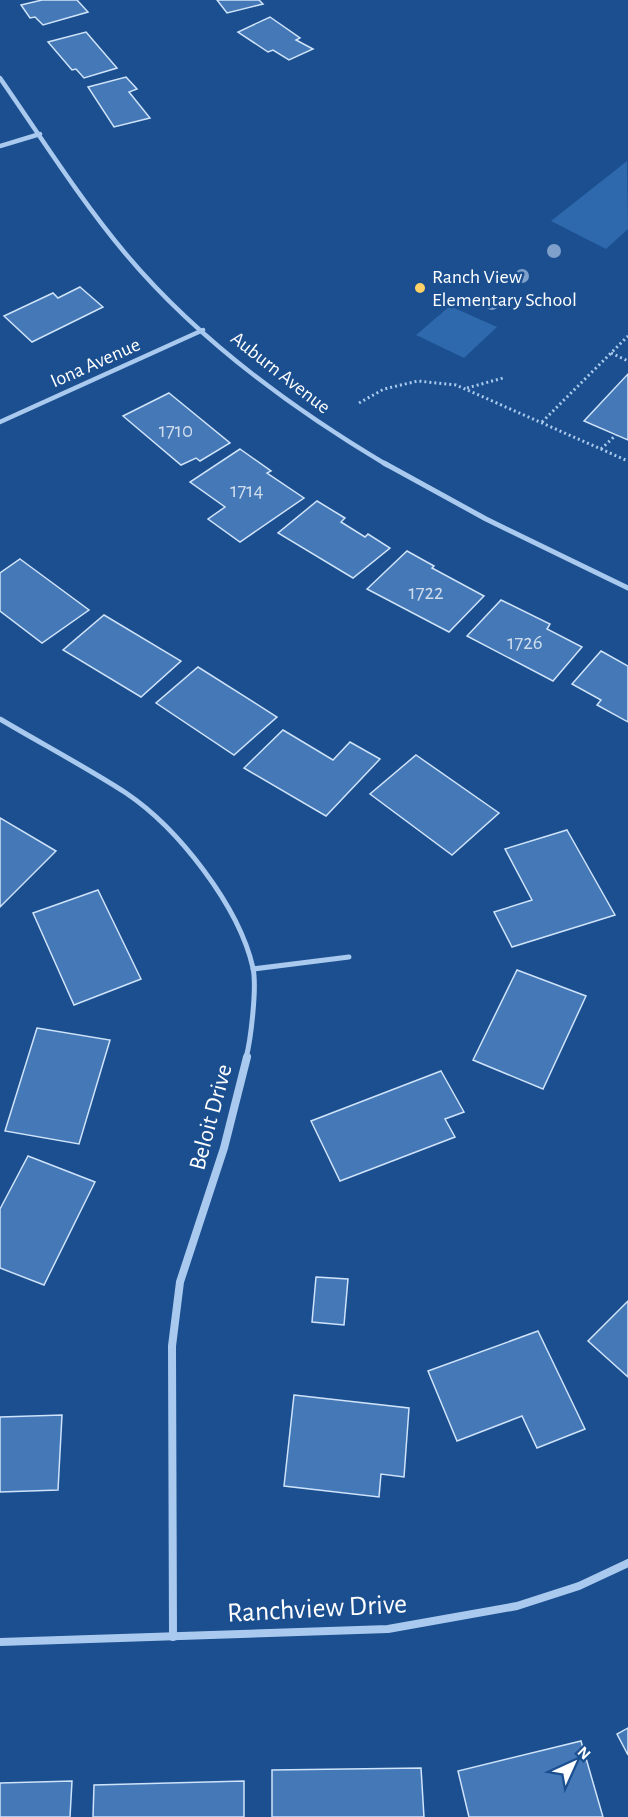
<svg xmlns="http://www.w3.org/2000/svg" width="628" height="1817" font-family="'Alegreya Sans',sans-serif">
<rect width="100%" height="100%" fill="#1b4f8f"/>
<g fill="#2e69ad">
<path d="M627,161L628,229L606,249L551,221Z"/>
<path d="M450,306L497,327L464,358L416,335Z"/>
</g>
<g fill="#4478b7" stroke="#cfe3fa" stroke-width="1.5">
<path d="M42,0H77L88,12L43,25L35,17L30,18L21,5Z"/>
<path d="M217,0H259L263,4L227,13Z"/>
<path d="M270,17L300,38L296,40L313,49L289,60L273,50L268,52L238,32Z"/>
<path d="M86,32L117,68L84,78L76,69L72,70L48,42Z"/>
<path d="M126,77L137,89L129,92L150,118L114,127L88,87Z"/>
<path d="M80,287L103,307L32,342L4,316L53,293L58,298Z"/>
<path d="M628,374V440L584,421Z"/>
<path d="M169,393L230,443L200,461L196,458L181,465L123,416Z"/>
<path d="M240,449L271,471L267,473L304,498L240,542L208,519L225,507L190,482Z"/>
<path d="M317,501L345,518L341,522L365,537L368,534L390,548L353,578L278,533Z"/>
<path d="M407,551L434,566L432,568L484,596L449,632L367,589Z"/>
<path d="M20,559L89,610L42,643L0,611V573Z"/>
<path d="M501,600L550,624L547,629L582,647L553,681L467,636Z"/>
<path d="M104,615L181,661L141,697L63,650Z"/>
<path d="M601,651L628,666V722L597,705L601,700L572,684Z"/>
<path d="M198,667L277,717L234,755L156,703Z"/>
<path d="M283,730L333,760L350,742L380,759L326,816L244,768Z"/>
<path d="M416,755L499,813L452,855L370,794Z"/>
<path d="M0,818L56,851L0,907Z"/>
<path d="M567,830L615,915L512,947L494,912L532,900L505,849Z"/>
<path d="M98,890L141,979L74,1005L33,913Z"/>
<path d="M517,970L586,996L543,1089L473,1060Z"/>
<path d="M37,1028L110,1040L79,1144L5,1131Z"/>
<path d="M441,1071L464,1112L445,1119L455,1137L340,1181L311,1121Z"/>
<path d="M28,1156L95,1182L44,1285L0,1268V1209Z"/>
<path d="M316,1277L348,1279L344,1325L312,1322Z"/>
<path d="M628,1301V1377L588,1341Z"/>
<path d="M538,1331L585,1429L537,1448L522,1416L457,1441L428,1371Z"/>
<path d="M294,1395L409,1408L404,1477L381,1474L379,1497L284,1486Z"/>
<path d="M62,1415L58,1490L0,1492V1417Z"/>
<path d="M628,1728V1755L617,1734Z"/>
<path d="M581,1741L603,1817H469L458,1771Z"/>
<path d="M421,1768L424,1817H272V1770Z"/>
<path d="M72,1781L70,1817H0V1783Z"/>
<path d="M244,1781V1817H93L94,1785Z"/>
</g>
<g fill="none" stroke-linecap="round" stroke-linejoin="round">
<g stroke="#a9c9ee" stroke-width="3" stroke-dasharray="2 3" stroke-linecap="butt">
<path d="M611,353L628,361"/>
<path d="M467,388L503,378"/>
<path d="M359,403L384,389L418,381L456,385L628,461"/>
<path d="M542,422L628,336"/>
<path d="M601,449L616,435"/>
</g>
<g stroke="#a9c9ee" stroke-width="4.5">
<path d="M0,78C41,137 79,198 125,253C197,339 291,408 387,465"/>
<path d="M0,146L40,134"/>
<path d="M0,422L203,330"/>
</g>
<g stroke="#a9c9ee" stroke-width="5">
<path d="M384,463L486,519L628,588"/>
<path d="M0,719C42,744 86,767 126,793C178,828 239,906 253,968C257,987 251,1039 246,1058"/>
<path d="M253,969L349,957"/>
</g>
<g stroke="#a9c9ee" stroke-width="8">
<path d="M173,1637L172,1346L180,1282L224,1148L247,1057"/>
<path d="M0,1642L388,1629L517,1606L579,1586L628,1563"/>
</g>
</g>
<g fill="#7ea0ca">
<circle cx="554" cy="251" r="7"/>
<circle cx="522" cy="276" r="7"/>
<circle cx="492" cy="303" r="7"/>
</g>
<circle fill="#ffd166" stroke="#1b4f8f" stroke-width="2" cx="420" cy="288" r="6"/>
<g text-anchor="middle" stroke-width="5" stroke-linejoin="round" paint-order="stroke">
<g font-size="20" fill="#fff" stroke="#1b4f8f" text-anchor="start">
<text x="432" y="283">Ranch View<tspan x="432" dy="23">Elementary School</tspan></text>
</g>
<g font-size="20" fill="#fff" stroke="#1b4f8f">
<text transform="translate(95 362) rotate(-24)" y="7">Iona Avenue</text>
<text transform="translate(281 372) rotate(38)" y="7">Auburn Avenue</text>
</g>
<g font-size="21" fill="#d0dded">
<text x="176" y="437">1710</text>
<text x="247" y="497">1714</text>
<text x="426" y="599">1722</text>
<text x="525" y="649">1726</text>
</g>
<g font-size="24" fill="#fff" stroke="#1b4f8f">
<text transform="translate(210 1117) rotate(-75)" y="8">Beloit Drive</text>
</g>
<g font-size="28" fill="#fff" stroke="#1b4f8f">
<text transform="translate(317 1607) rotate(-3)" y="10">Ranchview Drive</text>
</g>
</g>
<g transform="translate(574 1763) rotate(45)" stroke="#1b4f8f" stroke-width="4.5" paint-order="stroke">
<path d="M0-4.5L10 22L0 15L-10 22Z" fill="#ffffff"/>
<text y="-9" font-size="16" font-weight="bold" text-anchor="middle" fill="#ffffff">N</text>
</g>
</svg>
